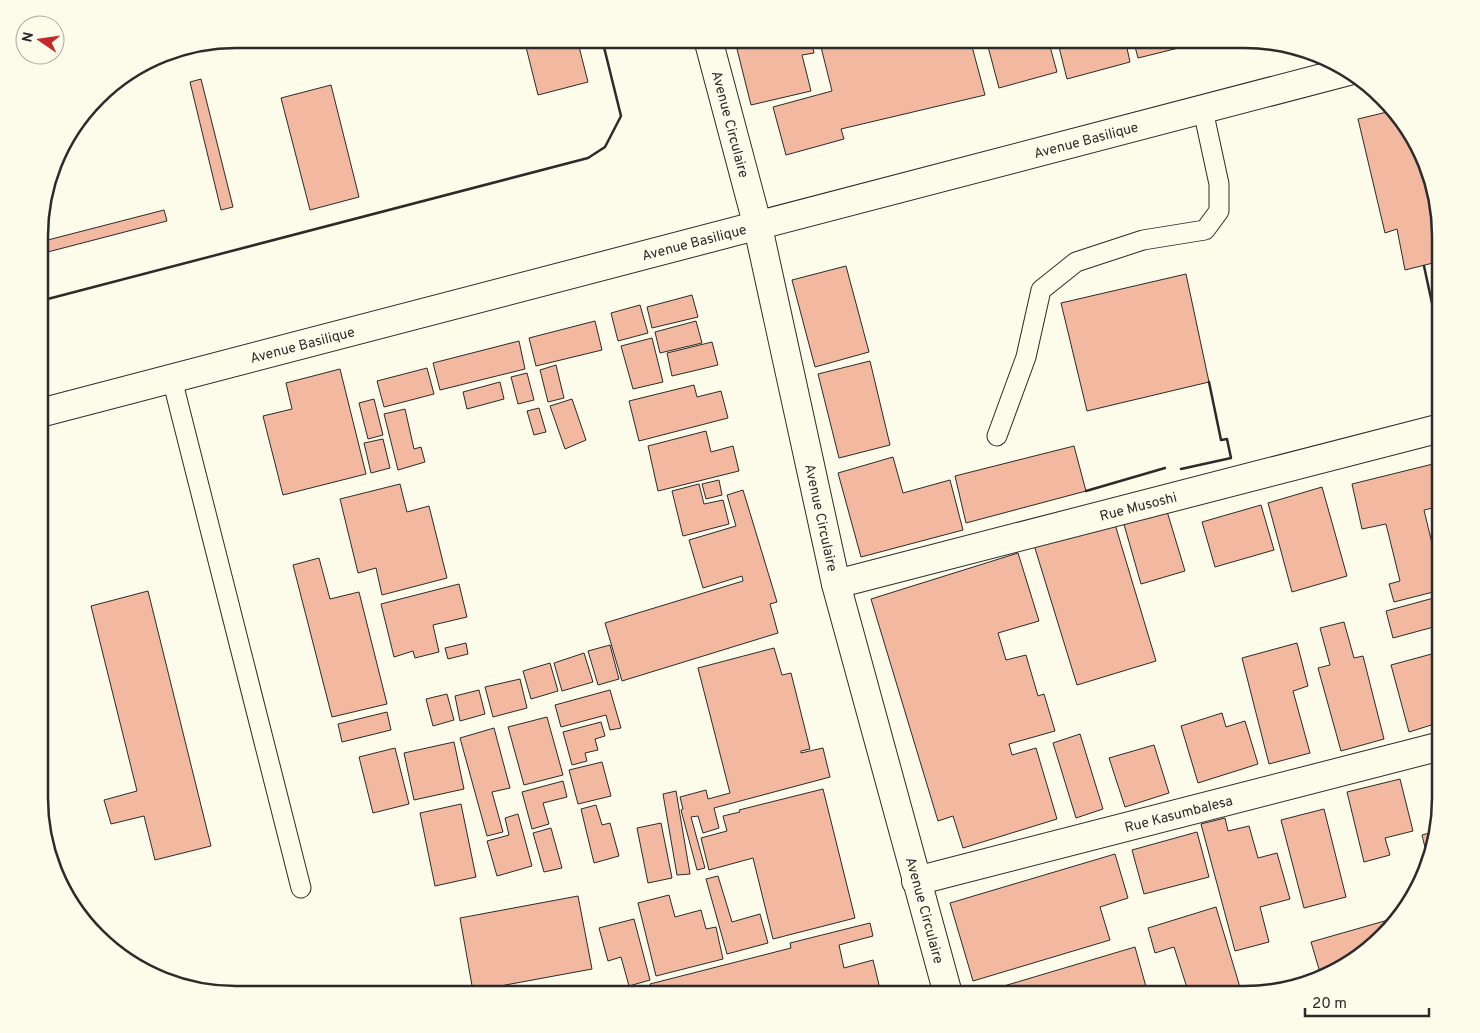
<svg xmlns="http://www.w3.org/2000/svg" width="1480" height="1033" font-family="Overpass,sans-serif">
<rect width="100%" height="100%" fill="#fdfbea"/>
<g fill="#f2b8a0" stroke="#2b2b2b">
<path d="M524,39H577L588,82L538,95Z"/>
<path d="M779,39H811L814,53L802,55L811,91L751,105L737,49Z"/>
<path d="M819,39H970L985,95L841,129L844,139L786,155L773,107L832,91Z"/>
<path d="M986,39H1048L1057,72L999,88Z"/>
<path d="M1057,39H1125L1130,62L1067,79Z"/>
<path d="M1133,39H1202L1203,42L1138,58Z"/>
<path d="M201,79L233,207L221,210L190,82Z"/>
<path d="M331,85L359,197L310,210L281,98Z"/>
<path d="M1391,111L1400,123L1404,139L1412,137L1421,148L1441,233V261L1405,270L1397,229L1385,233L1358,119Z"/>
<path d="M164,210L167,221L40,254V242Z"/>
<path d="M846,266L869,352L815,367L792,280Z"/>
<path d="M1186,274L1209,382L1087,411L1061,303Z"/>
<path d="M692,295L698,317L652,328L647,307Z"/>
<path d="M640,305L648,333L618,341L611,313Z"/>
<path d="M595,321L602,350L536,366L529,338Z"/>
<path d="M696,321L702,343L660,353L655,332Z"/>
<path d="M652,338L663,382L633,389L621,346Z"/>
<path d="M519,341L525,369L440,390L433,363Z"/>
<path d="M712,342L718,365L672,376L667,353Z"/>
<path d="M870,361L890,445L839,458L818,374Z"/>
<path d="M556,365L564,398L548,402L540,370Z"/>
<path d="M427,368L434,394L384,407L377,381Z"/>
<path d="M340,369L366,474L283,495L263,416L292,409L286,383Z"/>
<path d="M527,373L534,400L518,404L511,377Z"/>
<path d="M500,382L504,399L467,409L463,392Z"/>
<path d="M694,385L697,397L721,391L728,418L639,441L629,401Z"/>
<path d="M374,399L383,435L368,439L359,403Z"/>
<path d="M572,399L586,440L565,449L550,406Z"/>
<path d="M539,408L546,432L534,435L527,411Z"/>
<path d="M405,409L414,449L421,447L425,462L398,470L384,414Z"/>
<path d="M706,431L711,452L733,446L739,471L658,491L648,446Z"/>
<path d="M383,439L390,468L371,473L364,443Z"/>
<path d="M1074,446L1086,491L966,523L955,476Z"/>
<path d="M893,457L903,493L950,480L963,530L861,557L838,473Z"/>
<path d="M1441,462V521L1437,507L1424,510L1441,581V590L1394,602L1389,584L1400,581L1386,524L1362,529L1352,484Z"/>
<path d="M719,480L722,495L706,499L702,484Z"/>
<path d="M400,484L407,512L429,506L447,578L382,595L376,568L358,573L340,499Z"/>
<path d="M699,484L704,504L723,500L729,524L683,536L672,491Z"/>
<path d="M1322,487L1347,576L1292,592L1268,503Z"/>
<path d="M743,490L777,602L770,604L778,633L622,681L605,623L743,581L742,576L703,588L689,540L736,526L727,495Z"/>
<path d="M1261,505L1274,550L1215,567L1202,522Z"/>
<path d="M1166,508L1185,571L1141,584L1123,521Z"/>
<path d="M1114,521L1156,661L1077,685L1034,545Z"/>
<path d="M1018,553L1039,621L998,633L1006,660L1026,655L1038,696L1044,694L1055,731L1009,744L1012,755L1036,748L1057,819L963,848L953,816L938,821L871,599Z"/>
<path d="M319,558L330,599L359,592L387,704L332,717L293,565Z"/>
<path d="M459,584L467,617L433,625L439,652L415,658L413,651L394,657L381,604Z"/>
<path d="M148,591L211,846L155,860L144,816L111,824L104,800L137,791L91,606Z"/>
<path d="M1441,596V625L1393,638L1386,611Z"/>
<path d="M1344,622L1354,658L1363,656L1384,739L1341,751L1318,668L1330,665L1320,628Z"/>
<path d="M466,643L468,654L448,659L445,648Z"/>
<path d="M1297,643L1308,686L1293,691L1310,753L1269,764L1242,658Z"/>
<path d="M610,645L619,679L598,685L588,651Z"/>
<path d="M774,648L782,675L791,673L810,749L801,751V753L823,748L830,777L714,808L719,828L703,833L698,816L691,817L705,868L697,870L681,810L683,809L680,797L706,790L708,799L730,793L698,668Z"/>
<path d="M1439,652L1441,659V722L1409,732L1391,665Z"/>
<path d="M584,653L593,682L562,691L554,663Z"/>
<path d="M550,663L558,691L531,699L523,671Z"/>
<path d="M520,679L527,708L493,717L485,687Z"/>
<path d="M479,690L485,714L460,721L455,696Z"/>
<path d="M610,690L621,728L610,730L606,715L561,727L555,705Z"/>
<path d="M447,694L454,720L433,726L426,699Z"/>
<path d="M387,712L391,730L342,742L338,724Z"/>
<path d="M1222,713L1226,727L1245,721L1258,764L1198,783L1181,726Z"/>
<path d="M547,717L563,775L524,785L508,727Z"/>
<path d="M601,722L605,736L595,739L598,750L585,753L587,761L572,765L563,732Z"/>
<path d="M494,728L510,788L492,792L503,832L487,836L460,738Z"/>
<path d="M1080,734L1103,809L1076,818L1053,743Z"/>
<path d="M454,742L464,789L414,800L404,753Z"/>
<path d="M1154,745L1169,793L1125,807L1109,758Z"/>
<path d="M395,748L409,804L373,813L359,757Z"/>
<path d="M602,762L611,796L578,804L569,770Z"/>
<path d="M1400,779L1413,831L1385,838L1390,855L1364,862L1347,792Z"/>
<path d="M563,781L567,797L543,803L549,824L532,829L522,792Z"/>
<path d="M823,789L855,918L773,939L753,858L709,870L701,838L727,831L723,816L740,812L739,810Z"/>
<path d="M676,791L690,874L677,875L663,794Z"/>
<path d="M461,804L476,877L435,886L420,813Z"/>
<path d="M596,805L602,825L610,823L619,856L594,863L581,809Z"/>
<path d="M1324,809L1346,897L1304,908L1281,820Z"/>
<path d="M518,814L532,866L497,876L487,841L509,835L505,818Z"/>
<path d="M1225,818L1228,831L1249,826L1258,858L1277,853L1290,899L1260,907L1269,942L1235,951L1201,824Z"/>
<path d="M661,823L672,878L648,883L637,828Z"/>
<path d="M551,828L562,868L544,872L533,833Z"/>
<path d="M1437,831L1431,861L1429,864L1422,835Z"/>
<path d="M1197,832L1209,877L1144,894L1132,850Z"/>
<path d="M1115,854L1128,898L1100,907L1110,940L973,981L950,903Z"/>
<path d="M718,876L732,922L760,914L768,943L727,954L706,879Z"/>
<path d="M669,895L675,917L701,910L706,929L716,927L723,959L656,976L638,903Z"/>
<path d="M578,896L592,969L473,991L460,918Z"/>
<path d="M1216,907L1242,994H1189L1174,947L1155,953L1148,928Z"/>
<path d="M1402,916L1332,974L1321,976L1311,942Z"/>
<path d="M634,919L650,980L629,986L621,957L608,961L599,928Z"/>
<path d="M870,923L873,936L839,945L844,968L873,960L881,993L876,994H652L650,984L791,948L790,943Z"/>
<path d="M1135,947L1148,994H977Z"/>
</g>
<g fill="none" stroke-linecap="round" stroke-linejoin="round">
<g stroke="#2b2b2b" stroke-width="21">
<g id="service">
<path d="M172,379L301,888"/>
<path d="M997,436L1026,357L1041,290L1076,262L1143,240L1205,230L1219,211V184L1203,110"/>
</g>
</g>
<g stroke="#2b2b2b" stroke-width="30">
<g id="minor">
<path id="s1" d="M836,584L1441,428"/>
<path id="s2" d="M916,881L1441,746"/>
</g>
</g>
<g stroke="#2b2b2b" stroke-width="30">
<g id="tertiary">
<path id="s3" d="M708,39L758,227L836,584L948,994"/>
<path id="s4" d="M40,413L1349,71"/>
</g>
</g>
<use href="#service" stroke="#fdfbea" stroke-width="19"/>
<use href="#minor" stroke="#fdfbea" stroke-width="28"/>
<use href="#tertiary" stroke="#fdfbea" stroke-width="28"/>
<g stroke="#2b2b2b" stroke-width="2.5">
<path d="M1424,266L1441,345"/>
<path d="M40,301L588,158L605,147L621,116L602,39"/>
<path d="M1181,469L1231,458L1227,439L1221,440L1209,382"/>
<path d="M1086,491L1165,468"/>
</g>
</g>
<g text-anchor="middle" stroke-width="4" stroke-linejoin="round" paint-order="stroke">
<g font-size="14" fill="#2b2b2b" stroke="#fdfbea">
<text dy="5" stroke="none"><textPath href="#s3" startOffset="88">Avenue Circulaire</textPath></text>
<text dy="5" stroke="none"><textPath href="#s4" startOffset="1081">Avenue Basilique</textPath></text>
<text dy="5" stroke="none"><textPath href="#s4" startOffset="676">Avenue Basilique</textPath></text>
<text dy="5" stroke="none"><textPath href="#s4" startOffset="271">Avenue Basilique</textPath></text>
<text dy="5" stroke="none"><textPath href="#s1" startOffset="312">Rue Musoshi</textPath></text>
<text dy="5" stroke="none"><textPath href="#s3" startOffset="492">Avenue Circulaire</textPath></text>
<text dy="5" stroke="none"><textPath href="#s2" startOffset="271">Rue Kasumbalesa</textPath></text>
<text dy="5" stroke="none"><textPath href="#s3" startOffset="898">Avenue Circulaire</textPath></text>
</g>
</g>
<path d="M0 0H1480V1033H0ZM236 48H1244A188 188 0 0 1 1432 236V798A188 188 0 0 1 1244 986H236A188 188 0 0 1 48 798V236A188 188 0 0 1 236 48Z" fill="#fdfbea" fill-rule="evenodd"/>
<path fill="none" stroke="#2b2b2b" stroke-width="2.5" d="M236 48H1244A188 188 0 0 1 1432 236V798A188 188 0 0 1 1244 986H236A188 188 0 0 1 48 798V236A188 188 0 0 1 236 48Z"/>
<g transform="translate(40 40) rotate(283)"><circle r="24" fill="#fdfbea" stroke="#a9a89e"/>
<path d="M0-4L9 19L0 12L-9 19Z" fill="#c62828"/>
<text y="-8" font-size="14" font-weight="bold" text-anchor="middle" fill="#2b2b2b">N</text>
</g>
<path d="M1305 1008v8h124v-8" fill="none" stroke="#2b2b2b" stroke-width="2.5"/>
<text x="1312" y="1008" font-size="15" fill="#2b2b2b" stroke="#fdfbea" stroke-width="4" paint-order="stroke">20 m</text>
</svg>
